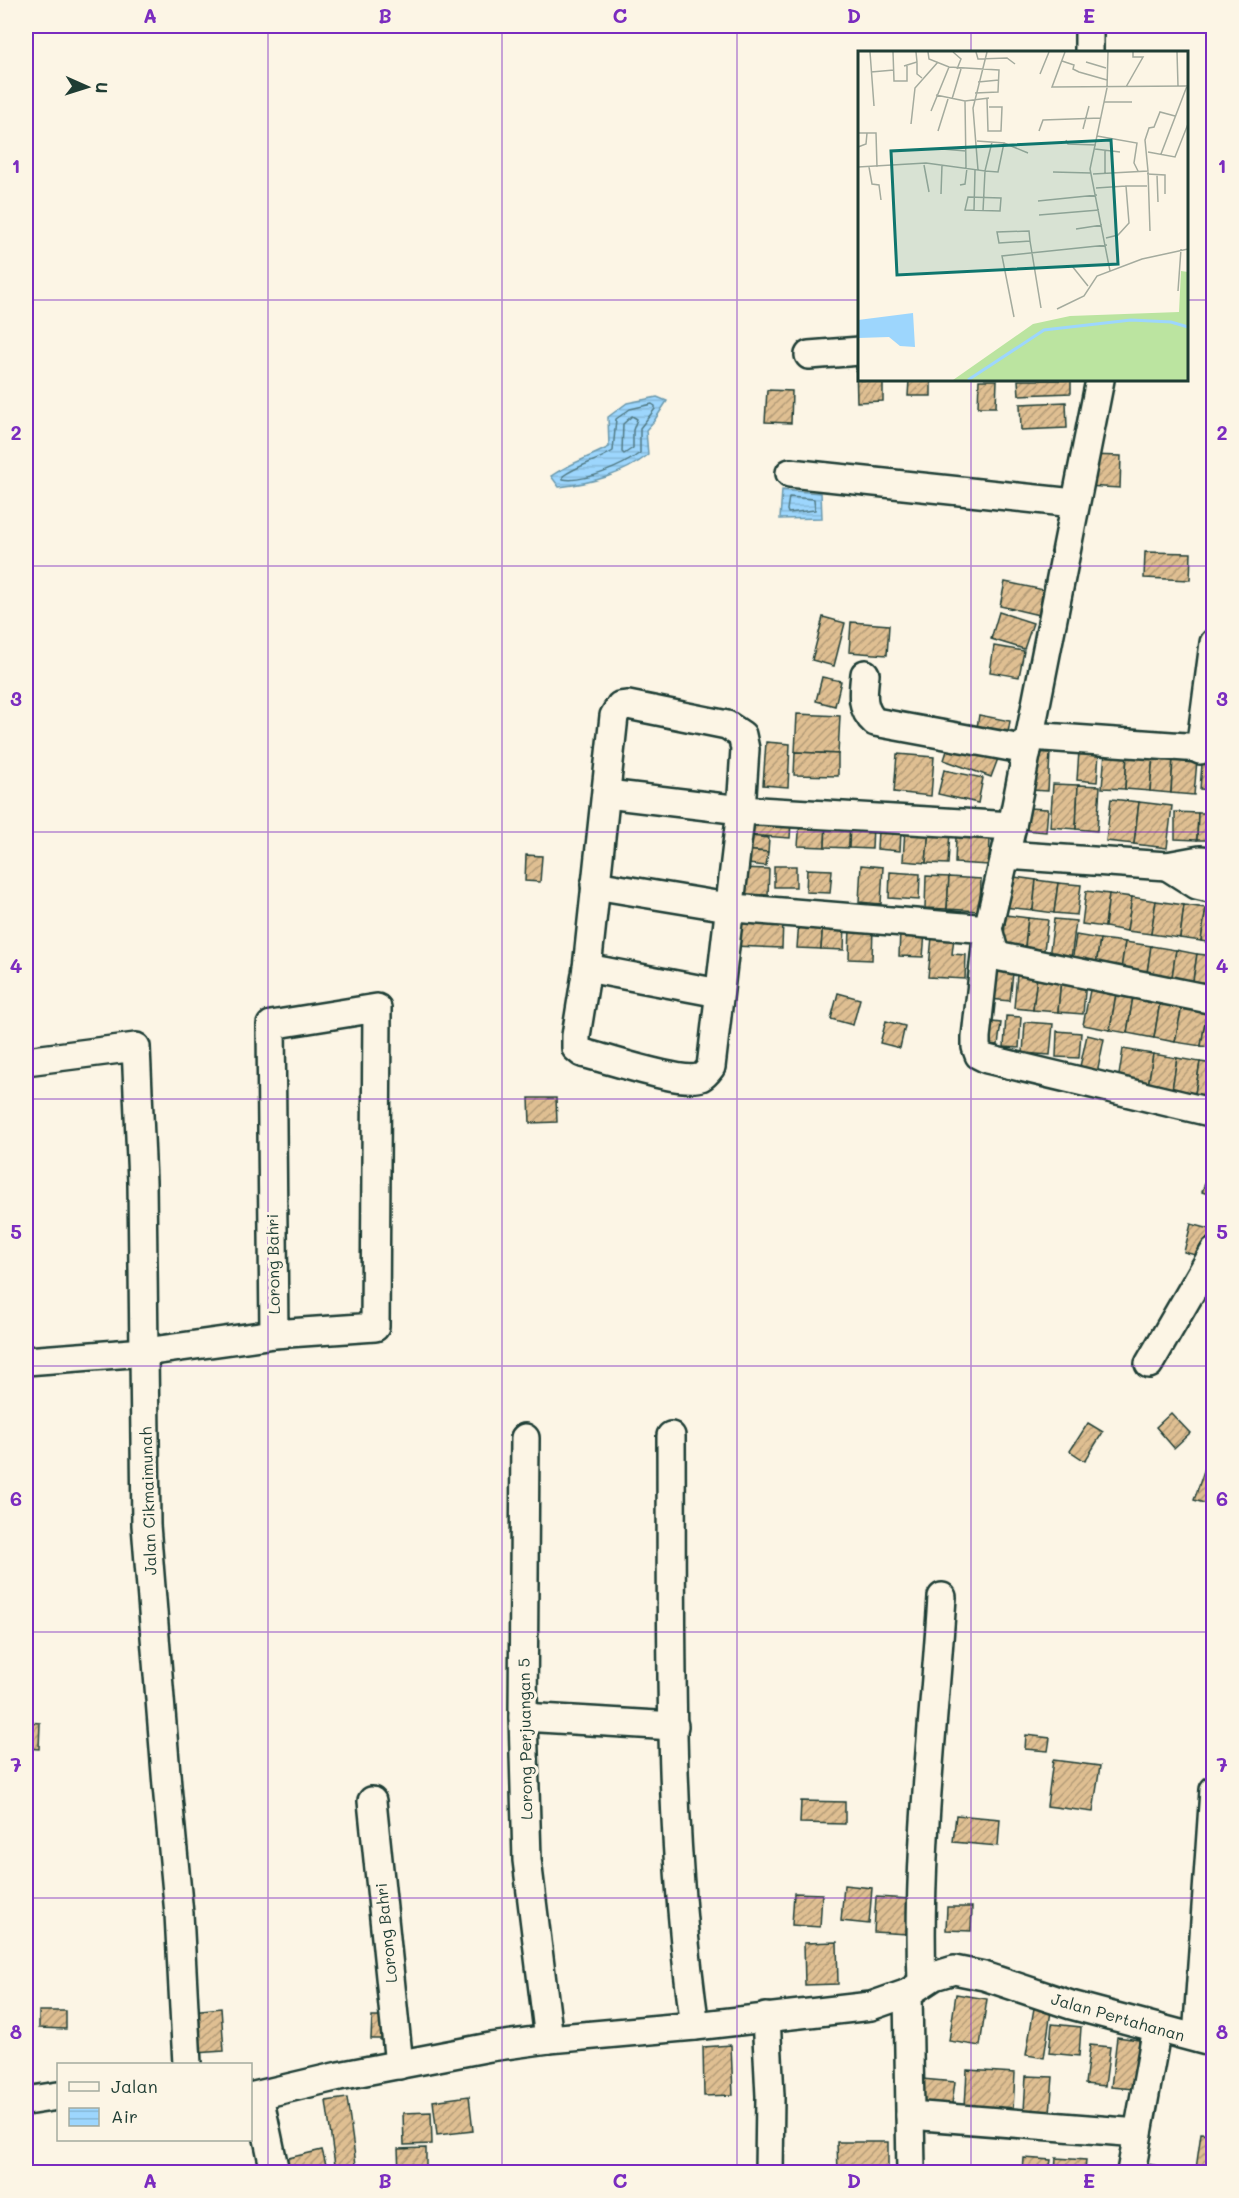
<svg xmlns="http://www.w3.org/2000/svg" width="1239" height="2198" font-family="Mali,sans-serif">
<defs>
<pattern id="water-rules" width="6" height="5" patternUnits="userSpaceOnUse" patternTransform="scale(1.5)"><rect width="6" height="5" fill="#9dd6fd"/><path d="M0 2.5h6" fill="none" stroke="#87b9d9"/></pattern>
<pattern id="building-hatch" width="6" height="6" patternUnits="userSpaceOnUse" patternTransform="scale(1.5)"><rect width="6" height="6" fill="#dfbf92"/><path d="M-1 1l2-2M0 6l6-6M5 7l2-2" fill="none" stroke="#b49c78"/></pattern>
</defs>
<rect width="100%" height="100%" fill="#fcf5e5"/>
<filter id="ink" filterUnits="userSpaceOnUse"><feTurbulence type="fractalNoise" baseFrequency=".0167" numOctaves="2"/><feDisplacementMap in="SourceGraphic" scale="12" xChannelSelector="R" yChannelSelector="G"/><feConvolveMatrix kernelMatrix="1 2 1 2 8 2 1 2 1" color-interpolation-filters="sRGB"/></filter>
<g filter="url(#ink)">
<g fill="url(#water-rules)" stroke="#6b99ad" stroke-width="1.5">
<path d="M657,397L667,401L654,421L646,430L648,455C622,475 592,483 559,487L551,476C569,464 590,457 609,447L608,417L627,403Z"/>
<path d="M782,490L821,493L822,518L780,519Z"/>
</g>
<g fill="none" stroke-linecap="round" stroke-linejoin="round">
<g stroke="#517a84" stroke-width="1.5">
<path d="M652,404L655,406V409L640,428V453C623,466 584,483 563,479V476C578,465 598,461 613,451L616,419L630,409Z"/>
<path d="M632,416L637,419L633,430V448L624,454L622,452L623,424Z"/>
<path d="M789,497L814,499L815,510L788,513L787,510Z"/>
</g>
</g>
<g fill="url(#building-hatch)" stroke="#1f3d34" stroke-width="1.5">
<path d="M856,364H860V380H883V401L857,402Z"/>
<path d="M909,380H931V396H908Z"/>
<path d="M979,380H997L996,407H978Z"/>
<path d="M1018,380H1071V393L1019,395Z"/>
<path d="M767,390L792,391L791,423L765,422Z"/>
<path d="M1066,402L1067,428L1021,430L1020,404Z"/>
<path d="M1088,455L1121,456L1120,488L1086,486Z"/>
<path d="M1145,552L1191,553L1190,580L1144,578Z"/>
<path d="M1005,582L1044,590L1039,615L1000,606Z"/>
<path d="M999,612L1033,623L1024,649L991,639Z"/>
<path d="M823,617L845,623L834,666L812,660Z"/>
<path d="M851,622L889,625L887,655L849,652Z"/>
<path d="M994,646L1024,651L1019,677L990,672Z"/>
<path d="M822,677L841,681L835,706L816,701Z"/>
<path d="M797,714L840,716L838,754L795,752Z"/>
<path d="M979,715L1010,721L1007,739L976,734Z"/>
<path d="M951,738L999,756L991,777L944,760Z"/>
<path d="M766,742L790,744L788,787L763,785Z"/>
<path d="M1079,751L1099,752L1097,782L1077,780Z"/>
<path d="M795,752L838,754V776L794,775Z"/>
<path d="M1032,752L1050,753L1048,791L1030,790Z"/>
<path d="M1105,752L1127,754L1125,789L1102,788Z"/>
<path d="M1203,752L1214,753V790L1200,789Z"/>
<path d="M897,754L934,757L931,796L894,792Z"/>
<path d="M1127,754L1153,756L1150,791L1125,789Z"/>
<path d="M1153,756L1173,758L1171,793L1150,791Z"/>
<path d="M1173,758L1197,760L1194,795L1171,793Z"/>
<path d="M944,770L983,778L978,803L938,794Z"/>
<path d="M1053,784L1078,785L1076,829L1050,827Z"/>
<path d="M1078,785L1100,786L1097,831L1076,829Z"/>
<path d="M1111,799L1139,802L1134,844L1106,841Z"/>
<path d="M1139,802L1172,806L1167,848L1134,844Z"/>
<path d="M1027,808L1048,809L1046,832L1025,830Z"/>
<path d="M1175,812L1198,813L1197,840L1175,839Z"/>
<path d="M1198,813H1214V840H1197Z"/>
<path d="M748,819L791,822L790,838L747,835Z"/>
<path d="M800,821L826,822L825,847L798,846Z"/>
<path d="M826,822L850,823L849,848L825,847Z"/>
<path d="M850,823L873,825L872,849L849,848Z"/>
<path d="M905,828L929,830L926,863L903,861Z"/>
<path d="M878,830L901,831L900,851L877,849Z"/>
<path d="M929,830L950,831L948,864L926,863Z"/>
<path d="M741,835L769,838L768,852L740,850Z"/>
<path d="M956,836L990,837L989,865L955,863Z"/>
<path d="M740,850L768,852L766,866L739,863Z"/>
<path d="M526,855L542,856L540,882L525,881Z"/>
<path d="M861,865L883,867L881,904L859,902Z"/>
<rect x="774" y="866" width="22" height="21"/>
<path d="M739,868L769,869L768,895L738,894Z"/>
<path d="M807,869L832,870L830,893L806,892Z"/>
<path d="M890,872L920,874L919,900L889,898Z"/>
<path d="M926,876L949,877L947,909L925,908Z"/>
<path d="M1007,876L1036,880L1033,910L1003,907Z"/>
<path d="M949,877L981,879L980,911L947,909Z"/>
<path d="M1036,880L1058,883L1054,913L1033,910Z"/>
<path d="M1058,883L1081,885L1077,915L1054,913Z"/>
<path d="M1086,891L1109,894L1105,927L1082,924Z"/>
<path d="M1109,894L1132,897L1127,931L1105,927Z"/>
<path d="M1132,897L1156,901L1151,934L1127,931Z"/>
<path d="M1156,901L1184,905L1180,938L1151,934Z"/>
<path d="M1184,905L1206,908L1201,941L1180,938Z"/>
<path d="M1206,908L1214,909V943L1201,941Z"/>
<path d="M1006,915L1028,918L1025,947L1003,945Z"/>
<path d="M735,918L783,920L782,948L733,946Z"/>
<path d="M1028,918L1048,920L1044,950L1025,947Z"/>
<path d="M1054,919L1076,921L1071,959L1049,957Z"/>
<path d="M799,921L823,922L821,949L797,948Z"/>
<path d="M823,922L845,923L844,950L821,949Z"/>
<path d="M850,926L873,927L872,960L849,959Z"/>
<path d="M933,927L955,929L952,954L966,955L965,979L928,977Z"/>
<path d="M900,931L925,933L923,957L899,956Z"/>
<path d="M1076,935L1100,939L1095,973L1071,969Z"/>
<path d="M1100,939L1125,942L1120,977L1095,973Z"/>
<path d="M1125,942L1151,946L1146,980L1120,977Z"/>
<path d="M1151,946L1176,950L1171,984L1146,980Z"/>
<path d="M1176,950L1197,954L1192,988L1171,984Z"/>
<path d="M1197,954L1214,956V991L1192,988Z"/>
<path d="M992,971L1013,973L1010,1001L989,999Z"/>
<path d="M1017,974L1037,977L1033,1010L1014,1008Z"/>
<path d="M1037,977L1061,979L1058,1012L1033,1010Z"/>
<path d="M1061,979L1086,981L1083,1014L1058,1012Z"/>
<path d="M1090,990L1116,994L1110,1030L1083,1025Z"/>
<path d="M838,993L860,999L853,1025L831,1019Z"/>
<path d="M1116,994L1133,997L1127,1033L1110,1030Z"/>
<path d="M1133,997L1160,1002L1154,1038L1127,1033Z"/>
<path d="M1160,1002L1182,1006L1175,1042L1154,1038Z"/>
<path d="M1182,1006L1207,1010L1201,1046L1175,1042Z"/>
<path d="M1207,1010L1214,1011V1048L1201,1046Z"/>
<path d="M1006,1016L1021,1017L1019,1048L1004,1047Z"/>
<path d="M886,1021L905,1026L900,1048L880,1043Z"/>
<path d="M983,1021L1001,1023L998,1045L981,1043Z"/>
<path d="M1025,1022L1053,1024L1050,1055L1023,1053Z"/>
<path d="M1057,1031L1081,1033L1079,1058L1056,1057Z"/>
<path d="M1087,1035L1104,1039L1097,1074L1079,1071Z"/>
<path d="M1123,1049L1153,1054L1148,1087L1118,1082Z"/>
<path d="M1153,1054L1177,1058L1172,1090L1148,1087Z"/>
<path d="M1177,1058L1200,1062L1195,1094L1172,1090Z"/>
<path d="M1200,1062L1214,1064V1097L1195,1094Z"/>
<path d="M529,1098H556L557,1122L530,1123Z"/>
<path d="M1212,1163H1214V1196L1202,1192Z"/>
<path d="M1191,1224L1214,1230L1207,1258L1184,1252Z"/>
<path d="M1171,1413L1190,1433L1174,1448L1156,1427Z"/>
<path d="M1088,1423L1103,1432L1085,1461L1070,1451Z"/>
<path d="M1207,1462L1214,1464V1506L1194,1500Z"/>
<path d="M26,1722L40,1723L39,1749L26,1748Z"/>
<path d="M1026,1735L1050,1738L1048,1751L1025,1749Z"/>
<path d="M1053,1760L1100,1766L1093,1812L1047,1806Z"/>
<path d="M801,1801L845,1802V1824L800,1823Z"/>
<path d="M956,1815L1000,1819L998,1846L953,1842Z"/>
<path d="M844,1885L872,1888L869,1924L841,1921Z"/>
<path d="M794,1893L822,1894L820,1927L792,1925Z"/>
<path d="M876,1897L909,1899L907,1934L874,1932Z"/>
<path d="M947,1907H972L971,1931L946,1930Z"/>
<path d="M837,1942L838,1984L805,1985L804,1943Z"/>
<path d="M956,1994L987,1999L980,2046L949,2041Z"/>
<path d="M221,2008L224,2051L195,2053L191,2011Z"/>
<path d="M1034,2008L1051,2011L1044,2058L1026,2055Z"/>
<path d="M39,2011H66V2029L39,2028Z"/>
<path d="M372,2017H394L393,2039H371Z"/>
<path d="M1052,2024L1081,2027L1079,2056L1049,2053Z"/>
<path d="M1117,2037L1139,2040L1134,2089L1111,2087Z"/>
<path d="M731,2045L733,2095L704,2096L703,2047Z"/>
<path d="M1090,2045L1110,2047L1105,2086L1085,2084Z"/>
<path d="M967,2070L1015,2073L1013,2110L965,2107Z"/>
<path d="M1212,2074H1214V2102L1207,2101Z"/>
<path d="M1026,2076L1053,2077L1050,2113L1024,2111Z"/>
<path d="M922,2079L955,2082L951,2111L919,2108Z"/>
<path d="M469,2096L473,2131L437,2135L433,2101Z"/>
<path d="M347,2098L357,2172H336L326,2101Z"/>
<path d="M431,2112L432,2144L404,2145L403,2113Z"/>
<path d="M1201,2133L1214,2134V2171L1196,2169Z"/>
<path d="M837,2142H888V2172H838Z"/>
<path d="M426,2148V2172H399L398,2149Z"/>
<path d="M322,2150L328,2172H287L284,2159Z"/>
<path d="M1024,2158L1051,2160L1049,2172H1023Z"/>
<path d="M1056,2158L1086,2160L1085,2172H1055Z"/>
<path d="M1143,2163L1183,2171V2172H1142Z"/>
</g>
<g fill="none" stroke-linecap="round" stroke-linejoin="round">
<g stroke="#1f3d34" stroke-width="32">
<g id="minor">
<path d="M1089,52V26"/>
<path d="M809,355L860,351"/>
<path d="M1100,380L1012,826L988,929L994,951L1001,957L1214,1000"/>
<path d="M790,473L1074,503"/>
<path d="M865,674C863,692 860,709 875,722L1027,750"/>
<path d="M628,705L727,725L742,735L745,749L741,810L711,1067C708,1071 705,1075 701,1077C681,1085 607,1058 582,1053L576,1048V1036L587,968L614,716L620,706Z"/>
<path d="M1030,736L1214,749"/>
<path d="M1200,750L1214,643"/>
<path d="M607,794L741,810L1012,826"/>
<path d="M1005,855L1167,866L1200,860L1214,861"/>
<path d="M1167,866L1197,885L1214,889"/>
<path d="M595,885L734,908L988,929L976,1037V1047L979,1055L987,1059L1214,1113"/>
<path d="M587,968L719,993"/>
<path d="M377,1008L375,1327L274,1334L271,1025Z"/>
<path d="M26,1061L136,1047L142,1182L146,1525L167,1786L179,1914L187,2064"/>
<path d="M26,1361L145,1352L274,1334"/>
<path d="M1149,1364L1214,1252"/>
<path d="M671,1436C672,1633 667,1831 695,2026"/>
<path d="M525,1438L523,1717L527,1860L549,2039"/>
<path d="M523,1717L674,1726"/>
<path d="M372,1801L399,2065"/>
<path d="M922,1982C917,1854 934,1725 942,1597"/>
<path d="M908,1993L911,2172"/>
<path d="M766,2017L770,2096L769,2172"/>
<path d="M1197,2038L1214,1790"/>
<path d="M259,2096L275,2172"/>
<path d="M250,2097L339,2076L490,2047L549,2039L695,2026L871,2006L908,1993L934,1976L954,1970L984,1976L1071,2005L1214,2043"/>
<path d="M26,2101L58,2096"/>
<path d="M910,2115L1138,2133"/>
<path d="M1131,2172L1157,2028"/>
</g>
</g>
<use href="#minor" stroke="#fcf5e5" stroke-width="27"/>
</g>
</g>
<path fill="none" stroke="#7b2cbf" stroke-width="1.5" stroke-opacity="0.55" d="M268,26V2172M502,26V2172M737,26V2172M971,26V52M26,300H860M1186,300H1214M971,380V2172M26,566H1214M26,832H1214M26,1099H1214M26,1366H1214M26,1632H1214M26,1898H1214"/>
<g text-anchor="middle" stroke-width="6" stroke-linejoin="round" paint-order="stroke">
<g font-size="16" fill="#1f3d34" stroke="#fcf5e5">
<text transform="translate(273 1264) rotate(-91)" y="6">Lorong Bahri</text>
<text transform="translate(148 1501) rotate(-92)" y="6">Jalan Cikmaimunah</text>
<text transform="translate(525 1739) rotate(-91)" y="6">Lorong Perjuangan 5</text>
<text transform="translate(386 1933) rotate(-96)" y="6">Lorong Bahri</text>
<text transform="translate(1118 2017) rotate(16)" y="6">Jalan Pertahanan</text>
</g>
</g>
<g transform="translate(858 51)">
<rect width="330" height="330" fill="#fcf5e5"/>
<path d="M323,220L330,221V329H95L175,273L212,265L321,261Z" fill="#bbe4a0"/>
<path d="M55,262L57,296L42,295L31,286L0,287V269Z" fill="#9dd6fd"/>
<path fill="none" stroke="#9dd6fd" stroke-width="3" d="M110,329L186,279L273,269L313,271L330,276"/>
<path fill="none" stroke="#a4ab9e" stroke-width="1.5" d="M12,1L16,55M35,1L36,30H49V14M70,1L71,8L91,16L141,19L140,41L117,42M95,1L103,8L99,18M118,1L120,8L149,7L157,13M207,1L194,36L330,35M250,1L249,37L232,118L252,220M319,1L320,35M204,10L216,14L215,18L221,21L249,29M59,11V23L64,27M228,11L248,17M46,15L59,11L58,1M13,21L36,19M182,23L191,1M120,31L141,29M268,36L285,6H275V1M78,44L107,50L131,47M94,48L103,18M129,48L130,80H143L144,56H131M107,50L108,117M246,51H274M73,60L91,16M53,73L57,37L80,11M225,78L231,55M80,80L90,48M181,80L185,69L243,67M0,82H18L19,116M239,85L279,92L276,112L280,120M208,89L210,93L238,94M119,90L146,92L140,121L127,120L125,160M146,92L170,102M0,96L8,93L9,82M84,98L108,100M237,98L262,101M290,101L317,106L330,73M303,103L329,35M66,114L71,141M0,116L68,112L127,120L134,91M11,116L14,133L21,134L23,149M120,119L115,57L129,1M290,120L292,180M195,121L233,122M247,122V99M235,123L290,120L287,89L291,77L296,76L302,61L317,65M289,123L307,124V143M299,124L300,151M102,134L107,133L109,117M238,137L268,135M83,143L84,114M110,146L143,147L142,160L107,159ZM180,150L239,144M116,159L117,119M181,164L241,159M218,178L244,174M171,180L172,190L141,192L139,181ZM248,187L260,184L271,172L268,135H289M172,190L183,257M214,215L230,235M320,240L323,198M199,258L226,245L239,225L284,208L330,198M156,266L144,205L249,194"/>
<path fill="#0f766e" fill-opacity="0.15" stroke="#0f766e" stroke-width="3" d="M253,89L260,213L39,224L33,100Z"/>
<rect width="330" height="330" fill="none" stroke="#1f3d34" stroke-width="3"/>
</g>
<rect width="1239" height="2198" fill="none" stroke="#fcf5e5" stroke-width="66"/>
<rect x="57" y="2063" width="195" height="78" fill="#fcf5e5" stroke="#a4ab9e" stroke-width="1.5"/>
<rect x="69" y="2082" width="30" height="9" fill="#fcf5e5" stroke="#a4ab9e" stroke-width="1.5"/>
<text x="111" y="2093" font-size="18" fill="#1f3d34">Jalan</text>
<rect x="69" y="2108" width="30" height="18" fill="url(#water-rules)" stroke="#a4ab9e" stroke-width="1.5"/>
<text x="111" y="2123" font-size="18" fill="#1f3d34">Air</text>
<g transform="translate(87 87) rotate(93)" stroke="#fcf5e5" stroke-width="4.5" paint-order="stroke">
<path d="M0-4.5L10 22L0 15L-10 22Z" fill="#1f3d34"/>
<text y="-9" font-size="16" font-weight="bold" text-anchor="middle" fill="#1f3d34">U</text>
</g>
<rect x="33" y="33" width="1173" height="2132" fill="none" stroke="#7b2cbf" stroke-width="2"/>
<g font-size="20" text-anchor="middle" font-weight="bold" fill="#7b2cbf">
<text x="150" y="23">A</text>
<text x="385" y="23">B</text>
<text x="620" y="23">C</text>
<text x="854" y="23">D</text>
<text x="1089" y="23">E</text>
<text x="16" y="173">1</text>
<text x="1222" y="173">1</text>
<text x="16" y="440">2</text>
<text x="1222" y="440">2</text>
<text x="16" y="706">3</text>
<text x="1222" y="706">3</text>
<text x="16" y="973">4</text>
<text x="1222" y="973">4</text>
<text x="16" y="1239">5</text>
<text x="1222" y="1239">5</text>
<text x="16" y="1506">6</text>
<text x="1222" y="1506">6</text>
<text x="16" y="1772">7</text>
<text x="1222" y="1772">7</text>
<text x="16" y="2039">8</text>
<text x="1222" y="2039">8</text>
<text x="150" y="2188">A</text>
<text x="385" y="2188">B</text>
<text x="620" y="2188">C</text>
<text x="854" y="2188">D</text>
<text x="1089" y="2188">E</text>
</g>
</svg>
